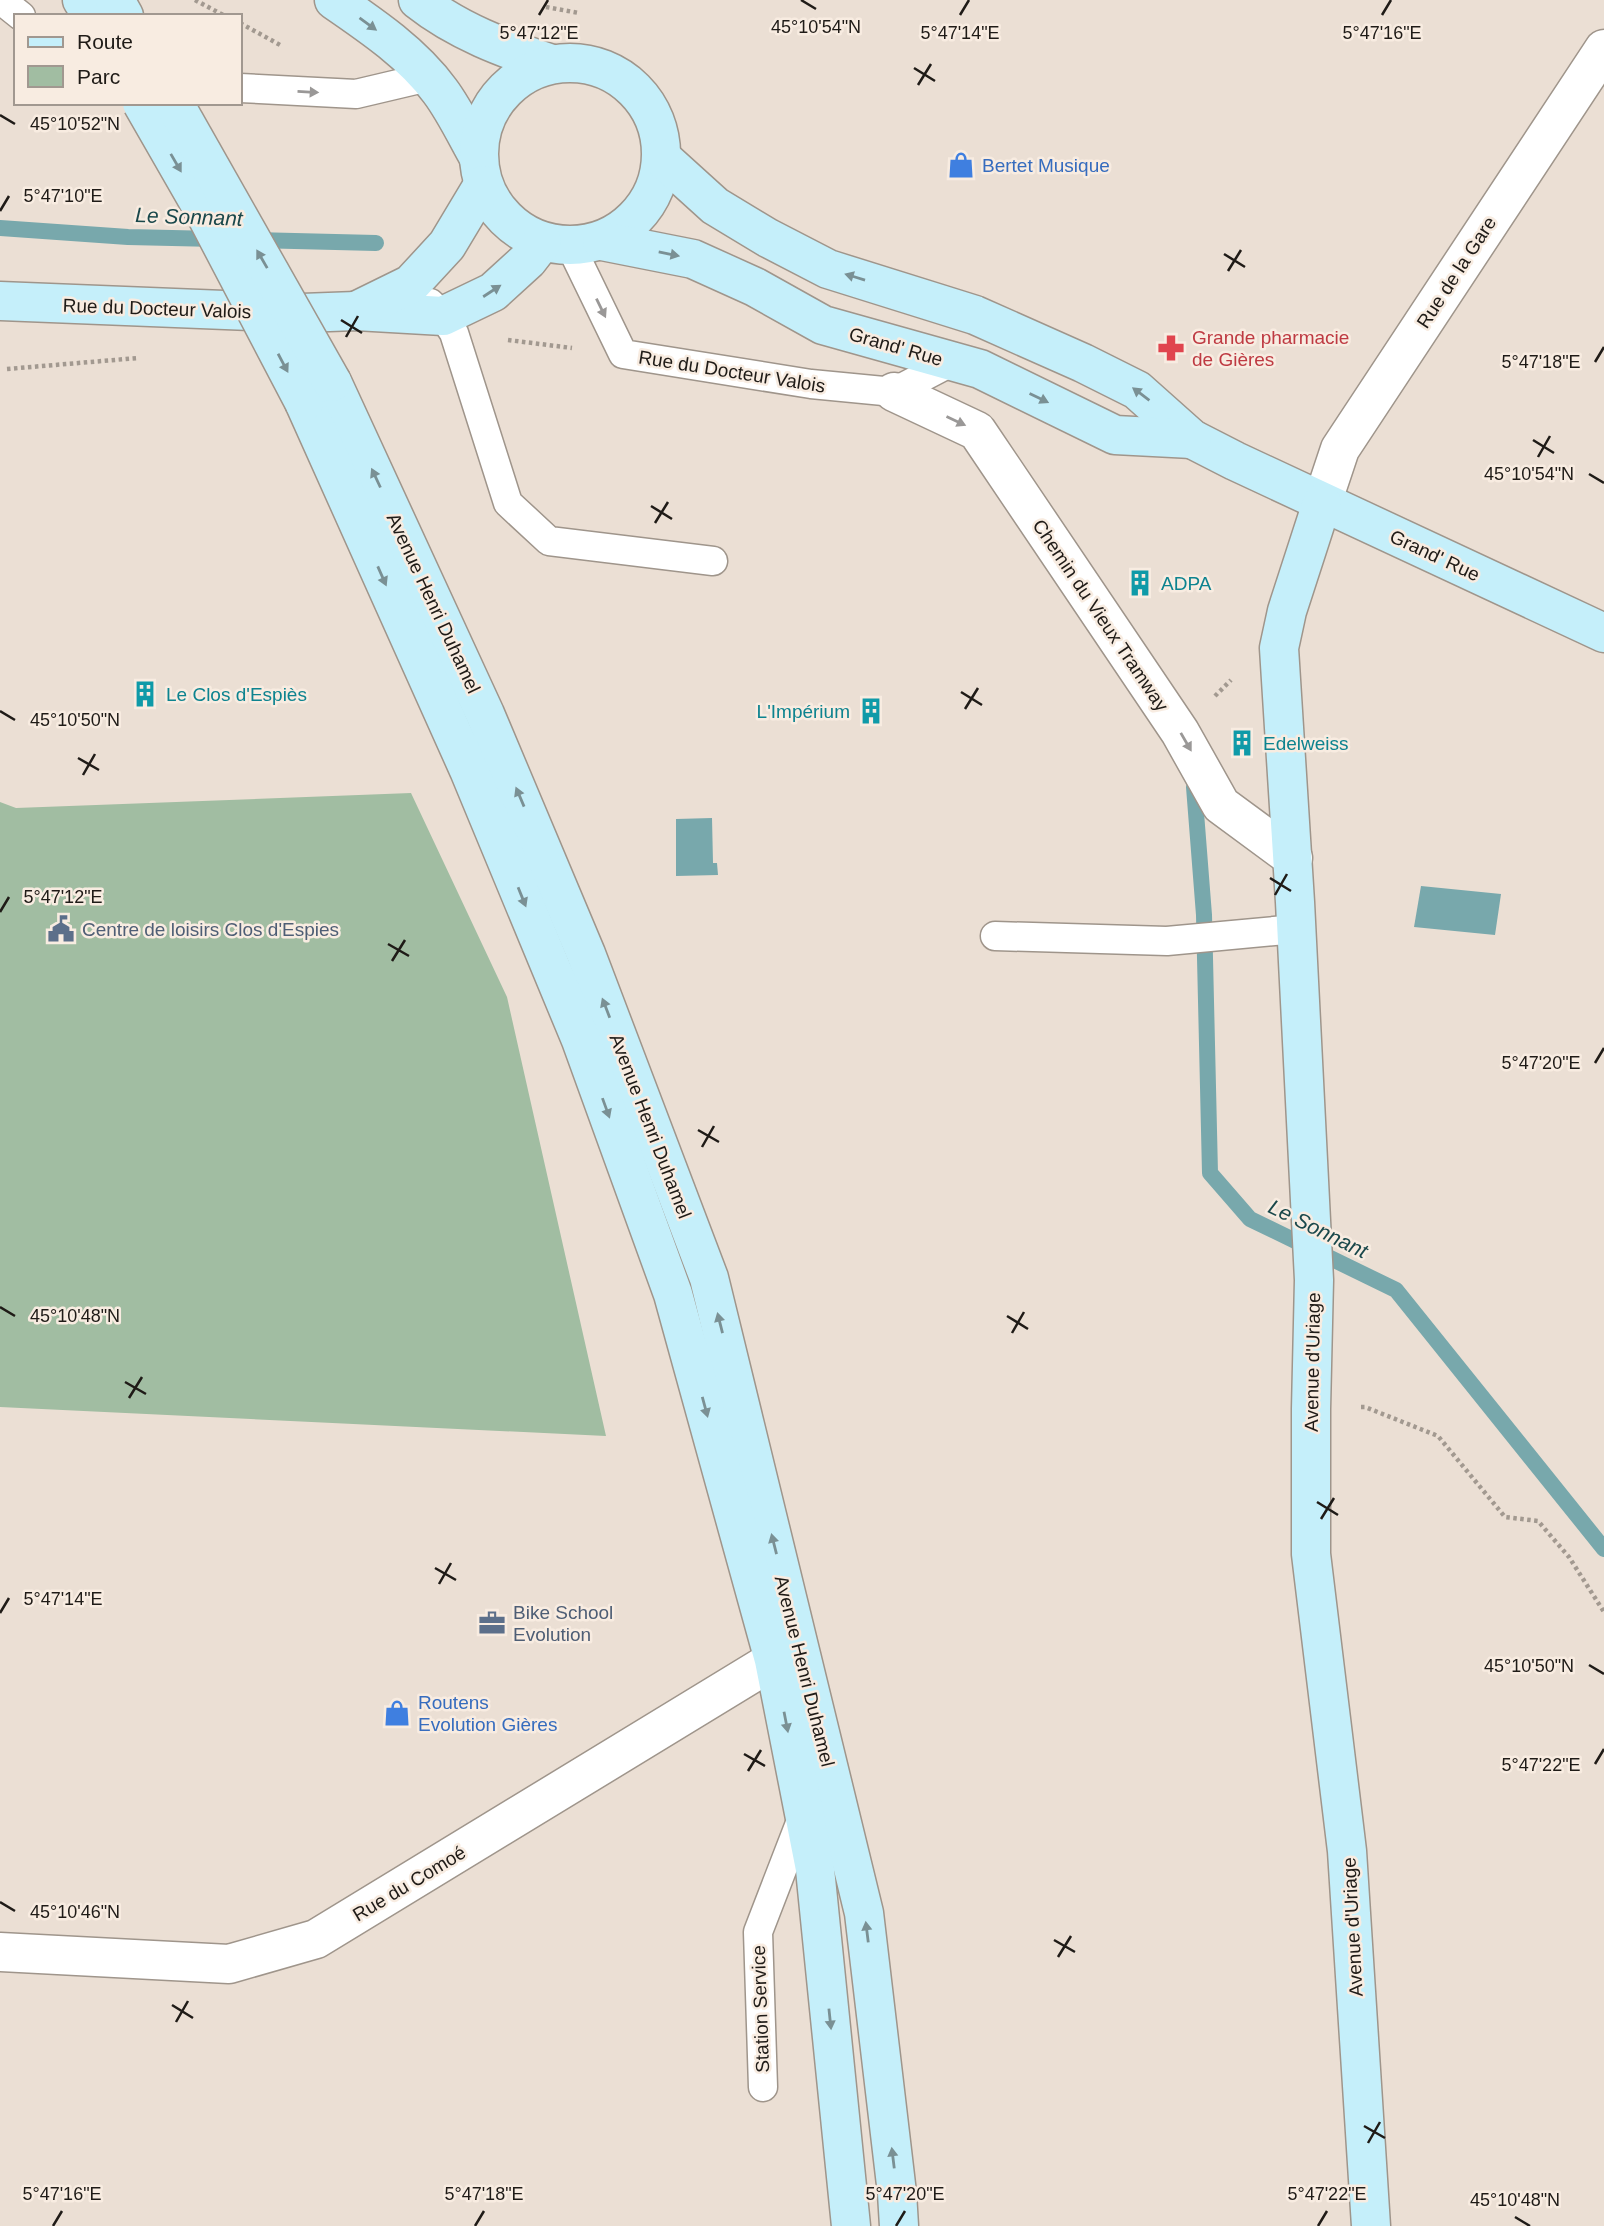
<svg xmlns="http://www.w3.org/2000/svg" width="1604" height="2226" font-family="Arial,sans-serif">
<rect width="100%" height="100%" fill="#ebdfd4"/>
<path fill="#a1bda2" d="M411,793L507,997L606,1436L0,1407V802L16,808Z"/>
<g fill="#78a8ac">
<path d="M712,818L713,863H717L718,875L676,876V819Z"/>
<path d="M1421,886L1501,894L1495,935L1414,927Z"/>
</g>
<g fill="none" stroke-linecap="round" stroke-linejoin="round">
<g stroke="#78a8ac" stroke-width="16">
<path d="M0,228L128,237L216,239"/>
<path d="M253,240L376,243"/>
<path d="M1194,787L1204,915L1210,1173L1250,1219L1396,1290L1604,1549"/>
</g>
<g stroke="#9f958b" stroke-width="31">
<g id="lane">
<path d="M1,0L21,16"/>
<path d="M240,88L356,94L428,77"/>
<path d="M571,247L623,354L811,384L894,392L953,361"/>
<path d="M430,303L443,316L454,333L508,503L549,541L713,561"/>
<path d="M995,936L1167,941L1296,929"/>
<path d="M763,2087L758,1932L804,1813"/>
</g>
</g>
<g stroke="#9f958b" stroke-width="41">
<g id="street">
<path d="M894,392L977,431L1180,732L1221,805L1293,858"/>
<path d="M1322,503L1340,449L1604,49"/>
<path d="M0,1952L229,1964L316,1939L774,1660"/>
</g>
</g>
<g stroke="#9f958b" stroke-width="41">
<g id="secondary">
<path d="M82,0L92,16"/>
<path d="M115,0L124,16"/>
<path d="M334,0C372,26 413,54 440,91C455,111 466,135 478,156"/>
<path d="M418,0C457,31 505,49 552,64"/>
<circle cx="570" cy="154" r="91"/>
<path d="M662,158L715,206L768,238L828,269L975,315L1083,363L1137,390L1192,439L1235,461L1604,633"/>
<path d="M602,241L693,259L755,287L823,325L980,369L1115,435L1192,439"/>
<path d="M0,301L302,313L356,311L443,316L493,292L528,260L542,242"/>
<path d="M358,310L411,284L447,245L483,185"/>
<path d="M332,382L485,714L586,954L709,1278L864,1913L897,2193L899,2226"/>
<path d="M304,402L469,770L581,1040L673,1294L774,1660L815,1869L851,2226"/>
<path d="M1322,503L1287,611L1279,648L1295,902L1314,1280L1311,1409V1554L1347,1851L1371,2226"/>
</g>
</g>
<g stroke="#a29990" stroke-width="4.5" stroke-dasharray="3.5 3.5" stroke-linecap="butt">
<path d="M195,0L225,16"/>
<path d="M546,7L579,13"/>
<path d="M240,23L282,46"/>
<path d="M508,340L572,348"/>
<path d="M7,369L138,358"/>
<path d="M1215,696L1231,680"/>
<path d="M1361,1407H1365L1438,1436L1505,1517L1538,1521L1569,1557L1604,1612"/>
</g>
<use href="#lane" stroke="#fff" stroke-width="28"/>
<use href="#street" stroke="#fff" stroke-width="38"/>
<use href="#secondary" stroke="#c5effa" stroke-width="38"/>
<g stroke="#9f958b" stroke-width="41" stroke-linecap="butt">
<g id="secondary-bridge">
<path d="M142,103L204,211L304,402"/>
<path d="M174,103L332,382"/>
</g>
</g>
<use href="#secondary-bridge" stroke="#c5effa" stroke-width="38"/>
</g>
<defs><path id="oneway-solid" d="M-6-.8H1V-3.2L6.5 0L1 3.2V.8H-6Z" transform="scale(1.75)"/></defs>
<g fill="#7a9094">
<use href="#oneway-solid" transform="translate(368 24) rotate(36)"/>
<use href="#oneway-solid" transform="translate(176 163) rotate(60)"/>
<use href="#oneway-solid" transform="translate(669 254) rotate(11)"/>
<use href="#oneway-solid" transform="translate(262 259) rotate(-120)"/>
<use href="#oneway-solid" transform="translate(855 277) rotate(-163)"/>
<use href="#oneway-solid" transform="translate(492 291) rotate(-33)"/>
<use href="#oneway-solid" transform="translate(283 363) rotate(62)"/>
<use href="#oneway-solid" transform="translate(1141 394) rotate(-143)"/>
<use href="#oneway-solid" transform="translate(1039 398) rotate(26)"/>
<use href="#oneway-solid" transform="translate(376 478) rotate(-115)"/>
<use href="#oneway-solid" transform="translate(382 576) rotate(66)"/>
<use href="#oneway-solid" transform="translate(520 797) rotate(-113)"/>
<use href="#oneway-solid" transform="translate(522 897) rotate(68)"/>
<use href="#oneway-solid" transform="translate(606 1008) rotate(-111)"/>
<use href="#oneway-solid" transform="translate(606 1108) rotate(70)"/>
<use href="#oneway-solid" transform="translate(720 1323) rotate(-104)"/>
<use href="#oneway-solid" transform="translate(705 1407) rotate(75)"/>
<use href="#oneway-solid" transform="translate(774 1544) rotate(-104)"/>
<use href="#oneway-solid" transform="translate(786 1722) rotate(79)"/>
<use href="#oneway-solid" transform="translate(867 1932) rotate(-97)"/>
<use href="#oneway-solid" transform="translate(830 2019) rotate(84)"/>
<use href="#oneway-solid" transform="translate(893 2158) rotate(-97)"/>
</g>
<g fill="#9a9897">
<use href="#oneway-solid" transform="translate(308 92) rotate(3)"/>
<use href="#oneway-solid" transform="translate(601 308) rotate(64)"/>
<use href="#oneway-solid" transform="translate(956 421) rotate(25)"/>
<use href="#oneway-solid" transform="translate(1186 742) rotate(60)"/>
</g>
<path fill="none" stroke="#1f1b17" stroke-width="2.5" d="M801,0L816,9M539,15L548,0M960,15L969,0M1382,15L1391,0M914,68L935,81M918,85L931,64M0,115L15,124M0,211L9,196M1224,254L1245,267M1228,271L1241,250M341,320L362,333M346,337L358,316M1595,362L1604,347M1533,440L1554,453M1538,457L1550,436M1589,474L1604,483M651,506L672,519M655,523L668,502M961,692L982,705M965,709L978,688M0,711L15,720M78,758L99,770M83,775L95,754M1270,878L1291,891M1275,895L1287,874M0,912L9,897M388,944L409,956M392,961L405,940M1595,1063L1604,1048M698,1130L719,1142M702,1147L714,1126M0,1307L15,1316M1007,1316L1028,1329M1012,1333L1024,1312M125,1382L146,1394M129,1398L142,1377M1317,1502L1338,1515M1321,1519L1334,1498M435,1568L456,1580M439,1584L451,1563M0,1613L9,1598M1589,1665L1604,1674M744,1754L765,1766M1595,1764L1604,1749M748,1771L761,1750M0,1902L15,1911M1054,1940L1075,1952M1058,1957L1071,1936M172,2005L193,2018M176,2022L188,2001M1364,2126L1385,2138M1368,2143L1380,2122M1515,2217L1530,2226M53,2226L62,2211M475,2226L484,2211M896,2226L905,2211M1318,2226L1327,2211"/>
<defs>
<g id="shop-bare" transform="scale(2.1)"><path d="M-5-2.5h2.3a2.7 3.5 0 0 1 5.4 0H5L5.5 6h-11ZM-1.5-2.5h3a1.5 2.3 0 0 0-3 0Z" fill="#3f7fe0" stroke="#f8ece1" stroke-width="2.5" paint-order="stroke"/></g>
<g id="pharmacy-bare" transform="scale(2.1)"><path d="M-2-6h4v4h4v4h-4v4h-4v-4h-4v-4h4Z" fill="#e0444e" stroke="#f8ece1" stroke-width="2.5" paint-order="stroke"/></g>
<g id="building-bare" transform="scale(2.1)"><path d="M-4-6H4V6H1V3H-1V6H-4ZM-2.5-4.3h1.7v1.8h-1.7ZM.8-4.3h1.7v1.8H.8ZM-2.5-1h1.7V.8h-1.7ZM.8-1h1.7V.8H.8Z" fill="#0f9aa8" stroke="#f8ece1" stroke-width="2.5" paint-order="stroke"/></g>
<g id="civic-bare" transform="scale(2.1)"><path d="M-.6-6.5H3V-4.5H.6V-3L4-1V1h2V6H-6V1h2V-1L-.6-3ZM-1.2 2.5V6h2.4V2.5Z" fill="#5c6f8a" stroke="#f8ece1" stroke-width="2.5" paint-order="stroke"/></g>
<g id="office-bare" transform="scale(2.1)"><path d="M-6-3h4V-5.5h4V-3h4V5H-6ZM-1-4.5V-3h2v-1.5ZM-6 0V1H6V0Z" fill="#5c6f8a" stroke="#f8ece1" stroke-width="2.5" paint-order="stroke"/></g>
</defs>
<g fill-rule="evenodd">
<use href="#shop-bare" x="961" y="165"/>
<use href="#pharmacy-bare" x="1171" y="348"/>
<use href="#building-bare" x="1140" y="583"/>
<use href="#building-bare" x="145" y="694"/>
<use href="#building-bare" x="871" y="711"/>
<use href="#building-bare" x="1242" y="743"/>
<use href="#civic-bare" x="61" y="929"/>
<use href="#office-bare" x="492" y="1623"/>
<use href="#shop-bare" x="397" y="1713"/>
</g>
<g text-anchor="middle" stroke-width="5" stroke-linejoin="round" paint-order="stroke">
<g font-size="19" fill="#366cbe" stroke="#f8ece1" text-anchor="start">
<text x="982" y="172">Bertet Musique</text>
<text x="418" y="1709">Routens<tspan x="418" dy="22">Evolution Gières</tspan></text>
</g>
<g font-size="19" fill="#1f1b17" stroke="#f8ece1">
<text transform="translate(1456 272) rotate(-57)" y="7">Rue de la Gare</text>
<text transform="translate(157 308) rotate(2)" y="7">Rue du Docteur Valois</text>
<text transform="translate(896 346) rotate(16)" y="7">Grand' Rue</text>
<text transform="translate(732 371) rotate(9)" y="7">Rue du Docteur Valois</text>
<text transform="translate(1435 555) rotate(25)" y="7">Grand' Rue</text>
<text transform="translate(434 603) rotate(65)" y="7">Avenue Henri Duhamel</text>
<text transform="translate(1101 615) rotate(56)" y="7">Chemin du Vieux Tramway</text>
<text transform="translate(651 1126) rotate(69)" y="7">Avenue Henri Duhamel</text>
<text transform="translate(1312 1362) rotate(-89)" y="7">Avenue d'Uriage</text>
<text transform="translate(805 1671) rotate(76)" y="7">Avenue Henri Duhamel</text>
<text transform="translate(409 1883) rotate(-31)" y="7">Rue du Comoé</text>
<text transform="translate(1352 1927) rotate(-93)" y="7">Avenue d'Uriage</text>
<text transform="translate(760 2009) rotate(-92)" y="7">Station Service</text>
</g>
<g font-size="19" fill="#be3a42" stroke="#f8ece1" text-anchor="start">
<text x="1192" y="344">Grande pharmacie<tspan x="1192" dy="22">de Gières</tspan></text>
</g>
<g font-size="19" fill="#0d838f" stroke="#f8ece1" text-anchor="start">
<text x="1161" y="590">ADPA</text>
<text x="166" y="701">Le Clos d'Espiès</text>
<text x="850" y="718" text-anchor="end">L'Impérium</text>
<text x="1263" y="750">Edelweiss</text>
</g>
<g font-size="19" fill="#4e5e75" stroke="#f8ece1" text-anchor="start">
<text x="82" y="936">Centre de loisirs Clos d'Espies</text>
<text x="513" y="1619">Bike School<tspan x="513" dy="22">Evolution</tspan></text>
</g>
<g font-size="21" font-style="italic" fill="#1a484b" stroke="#f8ece1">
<text transform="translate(189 217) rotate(2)" y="7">Le Sonnant</text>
<text transform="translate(1318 1229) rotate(26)" y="7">Le Sonnant</text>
</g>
</g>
<g font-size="18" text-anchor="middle" fill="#1f1b17" stroke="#f8ece1" stroke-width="5" stroke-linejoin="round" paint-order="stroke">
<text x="816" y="33">45°10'54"N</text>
<text x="539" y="39">5°47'12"E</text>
<text x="960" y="39">5°47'14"E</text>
<text x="1382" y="39">5°47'16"E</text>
<text x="75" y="130">45°10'52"N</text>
<text x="63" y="202">5°47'10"E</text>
<text x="1541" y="368">5°47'18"E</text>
<text x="1529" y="480">45°10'54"N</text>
<text x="75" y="726">45°10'50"N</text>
<text x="63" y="903">5°47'12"E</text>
<text x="1541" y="1069">5°47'20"E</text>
<text x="75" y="1322">45°10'48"N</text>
<text x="63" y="1605">5°47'14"E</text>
<text x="1529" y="1672">45°10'50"N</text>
<text x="1541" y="1771">5°47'22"E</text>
<text x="75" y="1918">45°10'46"N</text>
<text x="62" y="2200">5°47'16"E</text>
<text x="484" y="2200">5°47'18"E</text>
<text x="905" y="2200">5°47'20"E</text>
<text x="1327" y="2200">5°47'22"E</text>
<text x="1515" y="2206">45°10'48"N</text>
</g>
<rect x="14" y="14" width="228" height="91" fill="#f8ece1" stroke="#a19890" stroke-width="2"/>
<rect x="28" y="37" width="35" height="10" fill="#c5effa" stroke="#a19890" stroke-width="2"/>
<text x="77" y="49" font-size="21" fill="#1f1b17">Route</text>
<rect x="28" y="66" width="35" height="21" fill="#a1bda2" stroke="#a19890" stroke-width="2"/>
<text x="77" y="84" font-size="21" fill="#1f1b17">Parc</text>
</svg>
